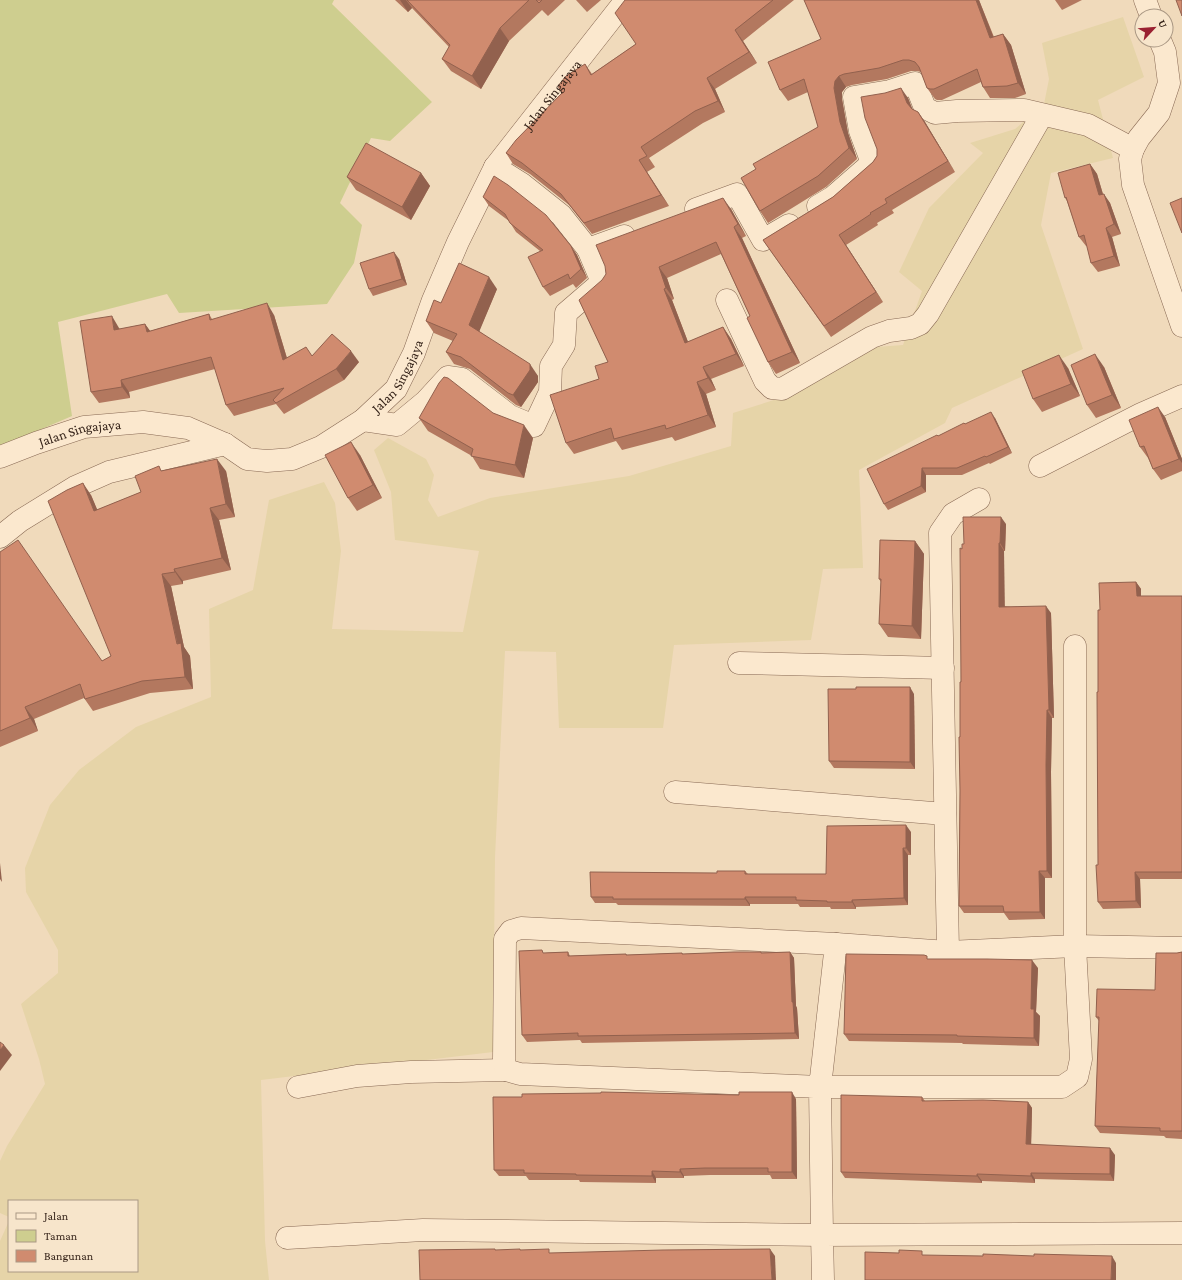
<svg xmlns="http://www.w3.org/2000/svg" width="1182" height="1280" font-family="'Crimson Pro',serif">
<rect width="100%" height="100%" fill="#f0dabb"/>
<path fill="#e6d4a8" d="M1123,17L1144,77L1098,100L1113,158L1051,173L1041,225L1083,349L952,408L945,423L859,470L863,568L823,569L811,640L674,645L663,728H559L556,652L505,651L495,857L493,1052L261,1080L265,1241L269,1280H0V1241L9,1221V1271H137V1201H9V1217L0,1213V1161L7,1146L45,1084L39,1059L21,1004L58,973V950L26,892L25,868L50,805L79,770L136,727L211,697L209,609L253,590L269,500L324,482L335,503L341,551L332,629L463,632L479,551L395,540L391,492L374,450L388,438L426,459L434,475L428,500L438,517L490,498L629,476L731,446L733,413L799,392L877,347L903,345L922,291L899,272L929,208L983,153L970,143L1015,129L1044,104L1049,79L1042,43Z"/>
<path fill="#cece8f" d="M0,0H334L332,4L432,102L390,141L371,138L340,203L362,225L354,263L327,304L179,313L167,294L58,322L72,416L0,447Z"/>
<g fill="none" stroke-linecap="round" stroke-linejoin="round">
<g stroke="#886954" stroke-width="23">
<g id="minor">
<path d="M1145,0L1151,16"/>
<path d="M1160,40L1165,52L1169,83L1159,113L1139,138L1133,149L1130,159L1133,185L1182,326"/>
<path d="M495,167L522,184L561,215L588,249"/>
<path d="M818,206L833,197L872,163L860,131L854,97L890,91L915,83L925,108L935,113L957,111L1024,110L1088,125L1133,149"/>
<path d="M696,209L737,194L763,240L789,225"/>
<path d="M727,300L765,381L772,388L782,389L872,337L889,331L911,328L920,324L928,314L1042,115"/>
<path d="M363,420L397,425L426,401L448,377L462,379L510,416L534,426L550,392L551,366L564,345L566,313L602,282L588,249L624,236"/>
<path d="M1040,466L1141,414L1182,396"/>
<path d="M0,537L20,521L75,487L109,472L225,444"/>
<path d="M739,663L943,668"/>
<path d="M675,792L945,814"/>
<path d="M836,944L948,952L1075,946L1182,948"/>
<path d="M948,952L940,533L953,514L979,499"/>
<path d="M298,1087L357,1076L411,1072L506,1070"/>
<path d="M287,1238L423,1230L822,1235L820,1087L520,1074L506,1070L504,1060L505,939L511,931L521,928L836,944L820,1087H1062L1077,1077L1081,1059L1075,946V646"/>
<path d="M823,1280L822,1235L1182,1233"/>
</g>
</g>
<g stroke="#886954" stroke-width="23">
<g id="tertiary">
<path id="s1" d="M0,457L36,443L84,427L143,422L188,428L225,444L247,459L267,461L292,459L321,447L363,420L396,389L414,353L433,300L458,242L495,167L626,0"/>
</g>
</g>
<use href="#minor" stroke="#fbe8ce" stroke-width="22"/>
<use href="#tertiary" stroke="#fbe8ce" stroke-width="22"/>
</g>
<g fill="#b3785f">
<path d="M395,0H565L548,16L542,10L509,41L481,89L451,71L442,59L449,47L412,8L408,12Z"/>
<path d="M576,0H601L587,12Z"/>
<path d="M625,0H794L743,41L757,63L715,89L725,112L703,123L649,158L655,167L647,172L669,206L592,234L569,205L530,174L513,164L506,153L562,93L585,64L592,74L636,44Z"/>
<path d="M804,0H979L994,37L1003,34L1011,45L1026,94L1015,98H990L983,87L981,82L942,100H937L935,99L927,88L921,72L917,71H911L887,79L852,85L846,87L842,92V99L848,133L857,159L826,187L768,223L760,211L756,169L818,127L808,92L788,101L780,90L821,39Z"/>
<path d="M1055,0H1082L1062,10Z"/>
<path d="M908,98L912,109L918,112L925,122L955,172L892,210L894,213L877,223L878,225L846,245L883,302L831,337L763,240L833,197L873,162L877,156V149Z"/>
<path d="M1090,164L1097,174L1103,194L1110,203L1121,234L1112,237L1120,266L1098,272L1091,263L1087,246H1086L1079,237L1067,201L1065,198Z"/>
<path d="M421,173L430,186L411,220L356,190L347,177Z"/>
<path d="M483,197L571,246L577,255L587,278L576,288L573,284L550,296L543,287L540,251L516,232L509,221L489,206Z"/>
<path d="M731,209L746,236L742,238L800,363L776,374L768,362L750,316L721,254L667,278L674,299L672,300L688,342L723,327L731,339L744,366L711,379L716,390L706,394L716,427L675,441L672,437L622,450L616,441L574,454L566,443L608,362L579,300Z"/>
<path d="M399,259L407,285L373,296L369,289Z"/>
<path d="M497,289L479,331L538,376V382L521,407L516,405L470,369L454,364L446,352L453,341L434,333L426,321L441,303Z"/>
<path d="M209,314L212,319L274,315L287,358L312,356L359,362L344,380L284,414L276,404L234,416L226,405L215,369L129,392L130,398L99,403L91,392L119,328L120,329L145,324L150,331Z"/>
<path d="M1104,367L1121,408L1096,418L1087,405Z"/>
<path d="M1068,368L1080,396L1042,412L1033,399Z"/>
<path d="M493,413L533,438L524,478L480,469L472,456L428,431L419,418Z"/>
<path d="M1165,417L1182,459V471L1161,480L1153,469L1148,458L1140,447Z"/>
<path d="M995,418L1012,453L990,464L989,463L962,475H926V492L888,510L884,504L938,436L965,424Z"/>
<path d="M360,455L382,498L357,511L348,498Z"/>
<path d="M162,471H226L235,517L219,520L231,570L183,581V584L171,586L184,647L190,656L193,689L150,693L93,711L84,698L34,719L38,731L0,747V552L102,661L111,656L91,495L97,510L141,492Z"/>
<path d="M1006,524L1005,551H1004V606L1051,613L1054,718H1052L1051,772L1052,878H1045V919L1009,920L1004,913H964L959,906L962,549L964,544Z"/>
<path d="M915,541L924,554L921,639L888,637L879,624L881,582L879,579Z"/>
<path d="M1136,582L1141,589V596H1182V879H1140L1141,908L1103,909L1098,902V692L1100,610Z"/>
<path d="M856,689L914,694L915,769L834,768L829,761Z"/>
<path d="M911,832V855H908V905L856,907V909H831L830,907H800L798,904H750V906L618,905L616,903H595L591,897L717,873L745,871L748,874H826Z"/>
<path d="M568,952L570,956L626,954L627,955L682,953L683,954L790,952L794,958L796,1006L797,1008L799,1039L582,1043L580,1040L527,1042L522,1035L545,953Z"/>
<path d="M1182,952V1139L1166,1138L1164,1136L1100,1133L1095,1126L1099,1021L1096,1017L1155,990L1177,953Z"/>
<path d="M929,959L1038,968L1036,1012L1040,1016L1039,1046L963,1044L962,1043L849,1041L844,1034Z"/>
<path d="M922,1097L925,1101L1028,1102L1032,1108L1031,1144L1115,1155L1114,1181L1035,1179V1183L982,1181V1183L845,1178L841,1172Z"/>
<path d="M796,1099L797,1179H772L770,1175H710L684,1176V1178H656V1183L580,1182L579,1180H529L526,1176H499L494,1170Z"/>
</g>
<g fill="#92614e">
<path d="M400,0H406L412,8L408,12Z"/>
<path d="M976,0H979L998,49L990,38Z"/>
<path d="M500,28L509,41L481,89L472,76Z"/>
<path d="M735,30L743,41L757,63L749,52Z"/>
<path d="M1003,34L1011,45L1026,94L1018,83Z"/>
<path d="M839,76L846,87L842,92V99L848,133L857,159L849,148L840,122L834,88L835,81Z"/>
<path d="M707,78L715,89L725,112L718,101Z"/>
<path d="M901,88L908,98L914,113L907,103Z"/>
<path d="M918,112L925,122L955,172L948,161Z"/>
<path d="M639,160L647,172L669,206L661,195Z"/>
<path d="M1090,164L1097,174L1106,205L1099,195Z"/>
<path d="M421,173L430,186L411,220L402,207Z"/>
<path d="M1104,194L1110,203L1121,234L1114,224Z"/>
<path d="M723,198L731,209L746,236L738,224Z"/>
<path d="M734,227L742,238L800,363L792,352Z"/>
<path d="M1106,228L1112,237L1120,266L1114,256Z"/>
<path d="M839,235L846,245L883,302L876,292Z"/>
<path d="M571,246L577,255L587,278L581,269Z"/>
<path d="M394,252L399,259L407,285L402,279Z"/>
<path d="M659,267L667,278L674,299L666,288Z"/>
<path d="M489,277L497,289L477,337L469,325Z"/>
<path d="M664,289L672,300L693,355L685,343Z"/>
<path d="M267,303L274,315L291,372L283,360Z"/>
<path d="M112,316L119,328L121,341L114,330Z"/>
<path d="M145,324L153,335L147,332Z"/>
<path d="M723,327L731,339L744,366L736,354Z"/>
<path d="M351,351L359,362L344,380L336,369Z"/>
<path d="M1095,354L1104,367L1121,408L1112,395Z"/>
<path d="M1059,355L1068,368L1080,396L1071,384Z"/>
<path d="M530,364L538,376V382L521,407L513,395Z"/>
<path d="M703,367L711,379L716,390L708,378Z"/>
<path d="M121,380L129,392L130,398L122,387Z"/>
<path d="M697,382L706,394L716,427L708,415Z"/>
<path d="M1158,407L1165,417L1182,459V463L1179,459Z"/>
<path d="M991,412L995,418L1012,453L1008,447Z"/>
<path d="M524,425L533,438L524,478L515,465Z"/>
<path d="M351,442L360,455L382,498L373,485Z"/>
<path d="M217,459L226,471L235,517L226,504Z"/>
<path d="M922,468L926,475V492L921,486Z"/>
<path d="M83,483L91,495L103,523L94,511Z"/>
<path d="M210,508L219,520L231,570L222,558Z"/>
<path d="M1001,517L1006,524L1005,551L1000,543Z"/>
<path d="M915,541L924,554L921,639L912,626Z"/>
<path d="M999,543L1004,551L1005,614L999,607Z"/>
<path d="M174,569L183,581V584L175,572Z"/>
<path d="M162,574L171,586L184,647L190,656L193,689L185,677Z"/>
<path d="M1136,582L1141,589V603L1137,596Z"/>
<path d="M1046,606L1051,613L1054,718L1049,710Z"/>
<path d="M910,687L914,694L915,769L910,762Z"/>
<path d="M25,707L34,719L38,731L30,718Z"/>
<path d="M1047,710L1052,718L1051,772L1052,878L1047,871L1046,765Z"/>
<path d="M906,825L911,832V855L906,848Z"/>
<path d="M903,848L908,855V905L904,898Z"/>
<path d="M0,863L2,882L0,879Z"/>
<path d="M1039,871L1045,878V919L1040,912Z"/>
<path d="M1135,872L1140,879L1141,908L1136,901Z"/>
<path d="M745,897L750,904V906L745,899Z"/>
<path d="M852,900L856,907V909L852,902Z"/>
<path d="M790,952L794,958L796,1006L797,1008L799,1039L795,1033L792,1002Z"/>
<path d="M1032,960L1038,968L1036,1012L1040,1016L1039,1046L1034,1038L1031,1009Z"/>
<path d="M4,1045L12,1055L0,1071V1050Z"/>
<path d="M792,1092L796,1099L797,1179L792,1172Z"/>
<path d="M1028,1102L1032,1108L1031,1151L1026,1144Z"/>
<path d="M1110,1148L1115,1155L1114,1181L1110,1174Z"/>
<path d="M680,1169L684,1176V1178L680,1172Z"/>
<path d="M652,1171L656,1178V1183L652,1176Z"/>
<path d="M1031,1173L1035,1179V1183L1031,1176Z"/>
<path d="M977,1174L982,1181V1183L977,1176Z"/>
<path d="M770,1249L775,1256L776,1280H772Z"/>
<path d="M1112,1256L1116,1263V1280H1111Z"/>
</g>
<g fill="#d08b6f" stroke="#92614e">
<path d="M407,0H529L500,28L472,76L442,59L450,45Z"/>
<path d="M536,0H542L539,3Z"/>
<path d="M625,0H773L735,30L749,52L707,78L718,101L695,111L641,147L647,156L639,160L661,195L584,223L561,194L522,163L506,153L516,140L562,93L558,86L566,76L585,64L591,75L636,44L615,13Z"/>
<path d="M804,0H976L990,38L1003,34L1018,83L1007,86L983,87L977,69L934,89H930L927,88L919,67L915,62L909,60H903L879,68L844,74L839,76L835,81L834,88L840,122L849,148L818,176L760,211L741,178L756,169L753,164L818,127L804,79L780,90L768,62L821,39Z"/>
<path d="M1176,0H1182V16Z"/>
<path d="M901,88L907,103L912,109L918,112L948,161L885,199L887,203L870,213L871,214L839,235L876,292L824,326L763,240L833,197L873,162L877,156V149L865,118L861,97L885,93Z"/>
<path d="M366,143L421,173L402,207L347,177Z"/>
<path d="M1090,164L1099,195L1104,194L1114,224L1106,228L1114,256L1091,263L1084,235L1079,237L1066,197L1065,198L1058,173Z"/>
<path d="M494,176L508,185L546,215L571,246L581,269L570,279L568,274L543,287L528,257L543,250L510,223L505,214L483,197Z"/>
<path d="M723,198L738,224L734,227L792,352L768,362L747,318L750,316L716,242L659,267L666,288L664,289L685,343L723,327L736,354L703,367L708,378L697,382L708,415L666,429L665,425L614,439L611,428L566,443L550,395L599,379L595,366L608,362L579,300L602,280L606,274L605,266L596,245Z"/>
<path d="M1182,198V233L1170,203Z"/>
<path d="M394,252L402,279L369,289L360,263Z"/>
<path d="M459,263L489,277L469,325L530,364V370L513,395L508,393L461,357L446,352L457,334L426,321L434,300L441,303Z"/>
<path d="M267,303L283,360L306,347L312,356L332,334L351,351L336,369L276,403L273,400L284,388L226,405L211,357L121,380L122,387L91,392L80,321L112,316L114,330L145,324L147,332L209,314L210,320Z"/>
<path d="M1095,354L1112,395L1087,405L1071,365Z"/>
<path d="M1059,355L1071,384L1033,399L1022,371Z"/>
<path d="M444,377L448,378L493,413L524,425L515,465L471,456L473,449L419,418L439,383Z"/>
<path d="M1158,407L1179,459L1153,469L1144,446L1140,447L1129,420Z"/>
<path d="M991,412L1008,447L986,457L985,456L957,468H922L921,486L884,504L867,469L937,435L938,436L964,423L965,424Z"/>
<path d="M351,442L373,485L348,498L325,455Z"/>
<path d="M217,459L226,504L210,508L222,558L174,569L175,572L162,574L177,644L181,643L185,677L142,681L85,699L80,684L25,707L30,718L0,731V552L18,540L102,661L111,656L48,501L67,490L83,483L94,511L141,492L135,476L159,466L161,471Z"/>
<path d="M963,517H1001L1000,543H999V607L1046,606L1049,710H1047L1046,765L1047,871H1039L1040,912H1004L1003,906H959L960,791L959,737H960V682H961L960,548L962,549V544H964Z"/>
<path d="M880,540L915,541L912,626L879,624L881,579H879Z"/>
<path d="M1136,582L1137,596H1182V872H1135L1136,901L1098,902L1096,865H1098L1097,692H1098V610H1100L1099,583Z"/>
<path d="M856,687H910V762L829,761L828,689H856Z"/>
<path d="M906,825V848H903L904,898L852,900V902H827V901L796,900V897H745V899H613V897H591L590,872L717,873V871H745V874H826L827,826Z"/>
<path d="M542,950L543,953L568,952V956L626,954V955L682,953V954L734,952H761V953L790,952L792,1002H793L795,1033L578,1036V1033L522,1035L519,951Z"/>
<path d="M1182,952V1131H1160V1128L1095,1126L1099,1017H1096L1097,989L1155,990L1156,953H1177Z"/>
<path d="M846,954L924,955L927,956V959H987L1032,960L1031,1009H1034V1038L957,1036V1035L844,1034Z"/>
<path d="M0,1042L4,1045L0,1050Z"/>
<path d="M601,1092L739,1095V1092H792V1172H768V1168H705L680,1169V1172L652,1171V1176L576,1175V1174L524,1173V1170H494L493,1097H522V1094L601,1093Z"/>
<path d="M841,1095L922,1097V1101L983,1100L1028,1102L1026,1144L1110,1148V1174L1031,1173V1176L977,1174V1176L841,1172Z"/>
<path d="M495,1249V1250L520,1249V1250L549,1249V1253L663,1250L770,1249L772,1280H420L419,1250Z"/>
<path d="M899,1250L922,1251V1255L983,1256V1254L1034,1256V1254L1112,1256L1111,1280H865V1252L899,1253Z"/>
</g>
<g text-anchor="middle" stroke-width="3" stroke-linejoin="round" paint-order="stroke">
<g font-size="14" fill="#36241a" stroke="#f7e5cb">
<text dy="5" stroke="none"><textPath href="#s1" startOffset="768">Jalan Singajaya</textPath></text>
<text dy="5" stroke="none"><textPath href="#s1" startOffset="444">Jalan Singajaya</textPath></text>
<text dy="5" stroke="none"><textPath href="#s1" startOffset="84">Jalan Singajaya</textPath></text>
</g>
</g>
<rect x="8" y="1200" width="130" height="72" fill="#f7e5cb" stroke="#aa9884"/>
<rect x="16" y="1213" width="20" height="6" fill="#fbe8ce" stroke="#aa9884"/>
<text x="44" y="1220" font-size="12" fill="#36241a">Jalan</text>
<rect x="16" y="1230" width="20" height="12" fill="#cece8f" stroke="#aa9884"/>
<text x="44" y="1240" font-size="12" fill="#36241a">Taman</text>
<rect x="16" y="1250" width="20" height="12" fill="#d08b6f" stroke="#aa9884"/>
<text x="44" y="1260" font-size="12" fill="#36241a">Bangunan</text>
<g transform="translate(1154 28) rotate(64)"><circle r="19" fill="#f7e5cb" stroke="#aa9884"/>
<path d="M0-3L7 15L0 10L-7 15Z" fill="#9a2131"/>
<text y="-6" font-size="11" font-weight="bold" text-anchor="middle" fill="#36241a">U</text>
</g>
</svg>
